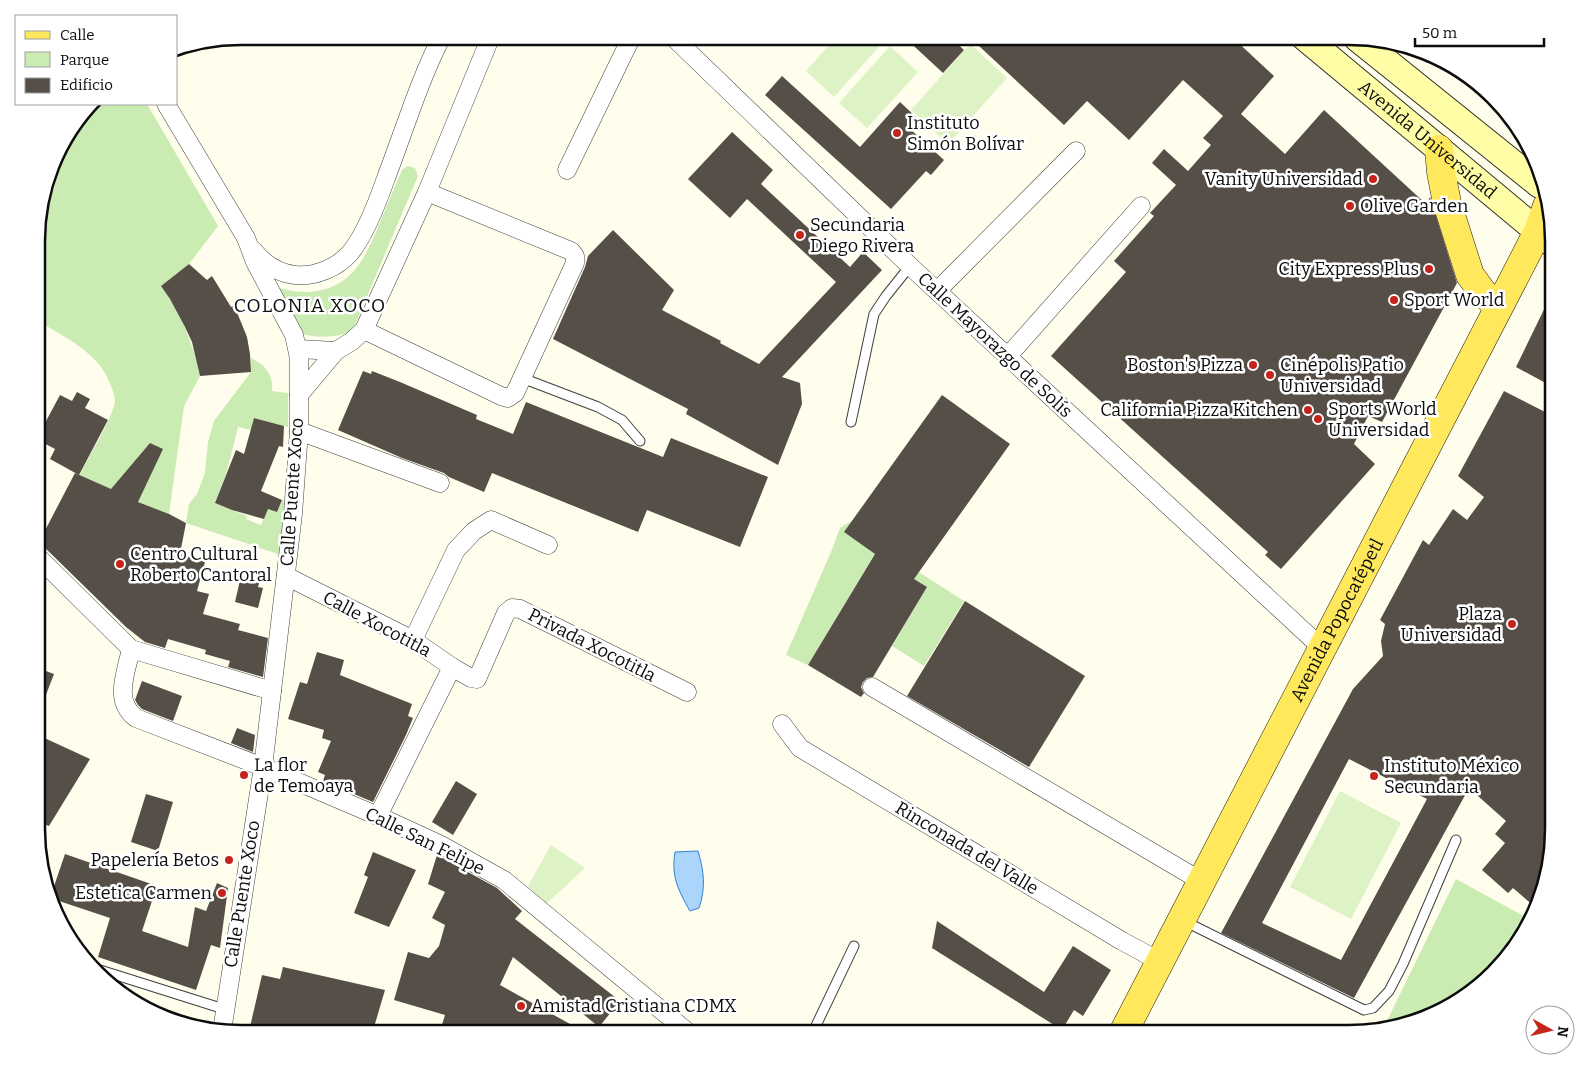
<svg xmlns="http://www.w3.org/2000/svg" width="1590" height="1070" font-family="Bitter,serif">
<rect width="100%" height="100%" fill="#fffdeb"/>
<g fill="#caecb2">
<path d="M93,104H147L218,226L189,264L161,286C181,313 193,343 200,376L184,406L169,514L138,502L80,475C89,455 111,422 115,402C115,397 113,391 111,386C100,353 66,338 38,321V240L61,165L67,138Z"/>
<path d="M408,166L415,168L418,176L352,332C332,338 317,338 298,333L272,286C283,289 294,292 306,292C352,291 366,257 381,220C388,203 395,186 402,170Z"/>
<path d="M251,358C265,365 274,375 272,391L288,393V427L254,418L251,430L238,427L227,471L215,503L247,516L246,519L261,525L268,509L277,512L282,500L288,502L281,555L186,523L189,504L197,494L205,473L208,442L214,421L251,372Z"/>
<path d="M852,521L845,532L878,546L964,601L924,666L892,646L927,587L874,555L808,665L786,655L831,552L840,528Z"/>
<path d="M1456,879L1531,920L1519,943L1451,1006L1384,1027Z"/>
</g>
<g fill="#def3c5">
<path d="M837,36H879L884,41L834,97L806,71Z"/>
<path d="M970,44L1007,78L948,144L911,110Z"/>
<path d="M890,46L918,72L867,128L839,103Z"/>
<path d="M1340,791L1401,823L1351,919L1290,887Z"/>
<path d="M551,845L585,868L546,904L528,886Z"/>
</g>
<path fill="#acd5fb" stroke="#2d82d7" d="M698,851C704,871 706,888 699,908L690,911C678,890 671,876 675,852Z"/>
<g fill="#564f48" fill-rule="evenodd">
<path d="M903,36H949L964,50L943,73Z"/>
<path d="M987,36H1231L1274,76L1241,114L1285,154L1324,110L1426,204L1430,197L1457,283L1382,422L1368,416L1354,444L1375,464L1281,569L1265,555L1268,552L1051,356L1126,272L1114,261L1154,216L1150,213L1176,185L1152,163L1164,149L1188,171L1211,145L1203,138L1223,116L1183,80L1129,140L1087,101L1064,125L979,46Z"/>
<path d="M782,76L860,147L900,102L917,118L909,128L944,160L931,175L926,171L891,209L765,95Z"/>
<path d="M732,132L773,170L761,184L850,267L863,252L882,270L782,377L800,383L802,404L778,465L686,414L688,409L553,339L585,267L588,256L613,230L674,290L662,310L721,341L720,343L759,364L836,282L747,199L730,218L688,179Z"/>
<path d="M189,264L207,280L212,276L231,307L234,305L247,337L250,354L251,372L200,376L192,342L185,327L170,299L161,286Z"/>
<path d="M1553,291V387L1516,367Z"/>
<path d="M363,371L371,374L372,371L400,382L477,415L476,419L513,434L526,402L663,457L671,438L768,477L740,547L647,510L638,532L492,473L484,492L449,477L444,473L402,458L338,430Z"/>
<path d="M1504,391L1553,416V842L1543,895L1536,908L1513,888L1508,893L1482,870L1505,843L1495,834L1506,821L1469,788L1354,998L1221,933L1353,689L1383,656L1381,641L1385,624L1380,620L1423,540L1429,545L1453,509L1467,520L1484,497L1458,476ZM1349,759L1427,799L1341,960L1262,923Z"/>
<path d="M77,392L90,399L85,408L108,420L79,475L50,459L55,449L38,440V436L60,395L72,401Z"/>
<path d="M942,395L1010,444L914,579L927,587L873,677L867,678L863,682L861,687L864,693L861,697L808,665L875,554L844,532Z"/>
<path d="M254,418L284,426L283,447L279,446L261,491L282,500L277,512L268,509L264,519L232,510L215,503L236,450L244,454Z"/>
<path d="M150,443L163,449L138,502L169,514L186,523L180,554L205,562L197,591L209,594L203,614L240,624L238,630L268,638L263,677L228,667L230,661L205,654L206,650L168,639L165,648L145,642L126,627L39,542L75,473L111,489Z"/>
<path d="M241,576L260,580L258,587L263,588L258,608L235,602Z"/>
<path d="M965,601L1085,676L1029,767L907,696Z"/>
<path d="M317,652L344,660L340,675L412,704L408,716L413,718L406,735L373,802L323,781L325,775L318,772L331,741L322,738L324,730L288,719L300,682L307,684Z"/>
<path d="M38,668L54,674L39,713H38Z"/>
<path d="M142,681L182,696L173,721L142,709L138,705L135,700Z"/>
<path d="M237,728L255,735L253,752L231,743Z"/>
<path d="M38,735L90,759L49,826L38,822Z"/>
<path d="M456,781L477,794L453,835L432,822Z"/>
<path d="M146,794L173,802L158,851L131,842Z"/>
<path d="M373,852L416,870L389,927L354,913L368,877L364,875Z"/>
<path d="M65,854L157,886L142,931L188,947L195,907L206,911L217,883L228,888L220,948L211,945L196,990L98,957L110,918L53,899L51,895Z"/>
<path d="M437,855L497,888L522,911L515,919L620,1001L599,1027L513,957L500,985L588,1034H439L445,1015L394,1000L408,952L429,958L439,946L445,925L432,918L445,892L428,884Z"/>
<path d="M937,921L1044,992L1073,946L1111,970L1083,1016L1074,1010L1062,1030L932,948Z"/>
<path d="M283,967L385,990L372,1034H268L269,1030L250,1027L262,975L280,979Z"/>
</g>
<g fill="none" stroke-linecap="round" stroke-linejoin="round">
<g stroke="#3f3f3f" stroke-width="11">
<g id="service">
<path d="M522,378L598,407L622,420L640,441"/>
<path d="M851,422L874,314L886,296L910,266"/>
<path d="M1184,921L1364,1010L1373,1008L1389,991L1403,964L1456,840"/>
<path d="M100,970L224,1009"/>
<path d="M812,1034L854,946"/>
</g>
</g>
<g stroke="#3f3f3f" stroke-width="19">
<g id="minor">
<path d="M672,36L910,266L1323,649"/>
<path d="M166,104L246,238L255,262L294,335L299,358V431L293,514L272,691L263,767L222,1031"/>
<path d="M567,170L632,36"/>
<path d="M254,251C265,265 278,273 295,275C315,277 337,268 350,253C365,235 378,201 386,178C404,131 419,81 442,36"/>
<path d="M937,291L1076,151"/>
<path d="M364,330L501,396L508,398L515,393L575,263V256L571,251L427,192"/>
<path d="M298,349L336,351"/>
<path d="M1008,356L1141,206"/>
<path d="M299,395L336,351L352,341L364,330L427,192L491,36"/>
<path d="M299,431L440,483"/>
<path d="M38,557L131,649L272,691"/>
<path d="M286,576L413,640L452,667L378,816"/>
<path d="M413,640L456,550L474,531L491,520L548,545"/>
<path d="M131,649C126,673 113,701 136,718L263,767L378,816L443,846L504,880L690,1034"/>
<path d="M452,667L471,678L477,679L506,613L512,608L520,609L687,692"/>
<path d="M872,687L1201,881"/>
<path d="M782,724L800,748L1122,941L1161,962"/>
</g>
</g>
<g stroke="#2e2e2e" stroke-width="28">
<g id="secondary">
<path id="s1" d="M1303,36L1553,244"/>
<path d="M1357,38L1540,185"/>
</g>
</g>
<g stroke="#1d1d1d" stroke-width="29">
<g id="primary">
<path d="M1439,149L1441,172L1447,203L1470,275L1484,294L1498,306"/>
<path id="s2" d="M1123,1033L1528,251L1538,231L1547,206"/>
</g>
</g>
<use href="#service" stroke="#fff" stroke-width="9"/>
<use href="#minor" stroke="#fff" stroke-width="18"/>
<use href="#secondary" stroke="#fffea6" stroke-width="26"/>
<use href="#primary" stroke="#ffe85b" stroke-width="28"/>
</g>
<g fill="#c6241a" stroke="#fff" stroke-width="2">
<circle cx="897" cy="133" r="5"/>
<circle cx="1373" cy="179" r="5"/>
<circle cx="1350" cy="206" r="5"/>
<circle cx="800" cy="235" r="5"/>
<circle cx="1429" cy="269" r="5"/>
<circle cx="1394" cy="300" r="5"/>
<circle cx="1253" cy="365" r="5"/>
<circle cx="1270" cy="375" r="5"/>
<circle cx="1308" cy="410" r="5"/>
<circle cx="1318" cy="419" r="5"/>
<circle cx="120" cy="564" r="5"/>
<circle cx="1512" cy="624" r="5"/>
<circle cx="244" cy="775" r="5"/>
<circle cx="1374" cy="776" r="5"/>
<circle cx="229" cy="860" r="5"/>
<circle cx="222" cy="893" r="5"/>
<circle cx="521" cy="1006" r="5"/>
</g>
<g text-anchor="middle" stroke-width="5" stroke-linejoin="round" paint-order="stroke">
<g font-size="18" fill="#0c0c0c" stroke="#fff" text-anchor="start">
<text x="907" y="129">Instituto<tspan x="907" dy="21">Simón Bolívar</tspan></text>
<text x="1363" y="185" text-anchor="end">Vanity Universidad</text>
<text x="1360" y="212">Olive Garden</text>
<text x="810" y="231">Secundaria<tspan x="810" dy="21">Diego Rivera</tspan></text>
<text x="1419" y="275" text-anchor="end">City Express Plus</text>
<text x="1404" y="306">Sport World</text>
<text x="1243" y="371" text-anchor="end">Boston's Pizza</text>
<text x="1280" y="371">Cinépolis Patio<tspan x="1280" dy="21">Universidad</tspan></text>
<text x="1328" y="415">Sports World<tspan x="1328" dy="21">Universidad</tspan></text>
<text x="1298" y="416" text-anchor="end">California Pizza Kitchen</text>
<text x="130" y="560">Centro Cultural<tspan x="130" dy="21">Roberto Cantoral</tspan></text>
<text x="1502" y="620" text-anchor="end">Plaza<tspan x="1502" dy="21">Universidad</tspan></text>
<text x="254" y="771">La flor<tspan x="254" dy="21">de Temoaya</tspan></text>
<text x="1384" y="772">Instituto México<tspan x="1384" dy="21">Secundaria</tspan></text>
<text x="219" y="866" text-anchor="end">Papelería Betos</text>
<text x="212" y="899" text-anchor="end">Estetica Carmen</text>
<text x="531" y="1012">Amistad Cristiana CDMX</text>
</g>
<g font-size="18" fill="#0c0c0c" stroke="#fff">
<text dy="6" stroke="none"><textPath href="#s1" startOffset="162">Avenida Universidad</textPath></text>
<text transform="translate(995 345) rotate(43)" y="6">Calle Mayorazgo de Solís</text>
<text transform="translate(292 492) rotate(-86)" y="6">Calle Puente Xoco</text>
<text dy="6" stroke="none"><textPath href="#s2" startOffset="465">Avenida Popocatépetl</textPath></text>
<text transform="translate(377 624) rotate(28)" y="6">Calle Xocotitla</text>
<text transform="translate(592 645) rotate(27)" y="6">Privada Xocotitla</text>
<text transform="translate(425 841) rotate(26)" y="6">Calle San Felipe</text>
<text transform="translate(967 848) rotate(31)" y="6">Rinconada del Valle</text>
<text transform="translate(242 894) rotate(-81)" y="6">Calle Puente Xoco</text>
</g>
<g font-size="19" letter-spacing="1" fill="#0c0c0c" stroke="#fff">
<text x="310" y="312">COLONIA XOCO</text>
</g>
</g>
<path d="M0 0H1590V1070H0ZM241 45H1349A196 196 0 0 1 1545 241V829A196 196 0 0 1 1349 1025H241A196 196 0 0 1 45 829V241A196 196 0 0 1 241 45Z" fill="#fff" fill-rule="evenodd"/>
<path fill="none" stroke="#0c0c0c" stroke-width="2.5" d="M241 45H1349A196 196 0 0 1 1545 241V829A196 196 0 0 1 1349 1025H241A196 196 0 0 1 45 829V241A196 196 0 0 1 241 45Z"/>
<rect x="15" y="15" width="162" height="90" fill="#ffffff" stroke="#9e9e9e"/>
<rect x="25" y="31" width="25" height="8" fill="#ffe85b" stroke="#9e9e9e"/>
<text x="60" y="40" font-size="15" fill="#0c0c0c">Calle</text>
<rect x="25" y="52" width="25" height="15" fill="#caecb2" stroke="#9e9e9e"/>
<text x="60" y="65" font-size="15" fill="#0c0c0c">Parque</text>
<rect x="25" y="78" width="25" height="15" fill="#564f48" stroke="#9e9e9e"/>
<text x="60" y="90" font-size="15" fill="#0c0c0c">Edificio</text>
<g transform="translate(1550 1030) rotate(98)"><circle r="24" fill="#ffffff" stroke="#9e9e9e"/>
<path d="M0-4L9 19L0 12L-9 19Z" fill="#c6241a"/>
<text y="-8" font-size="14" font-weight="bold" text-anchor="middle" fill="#0c0c0c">N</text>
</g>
<path d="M1415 38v8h129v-8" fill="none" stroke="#0c0c0c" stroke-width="2.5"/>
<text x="1422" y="38" font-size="15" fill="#0c0c0c" stroke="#ffffff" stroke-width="4" paint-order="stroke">50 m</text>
</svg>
